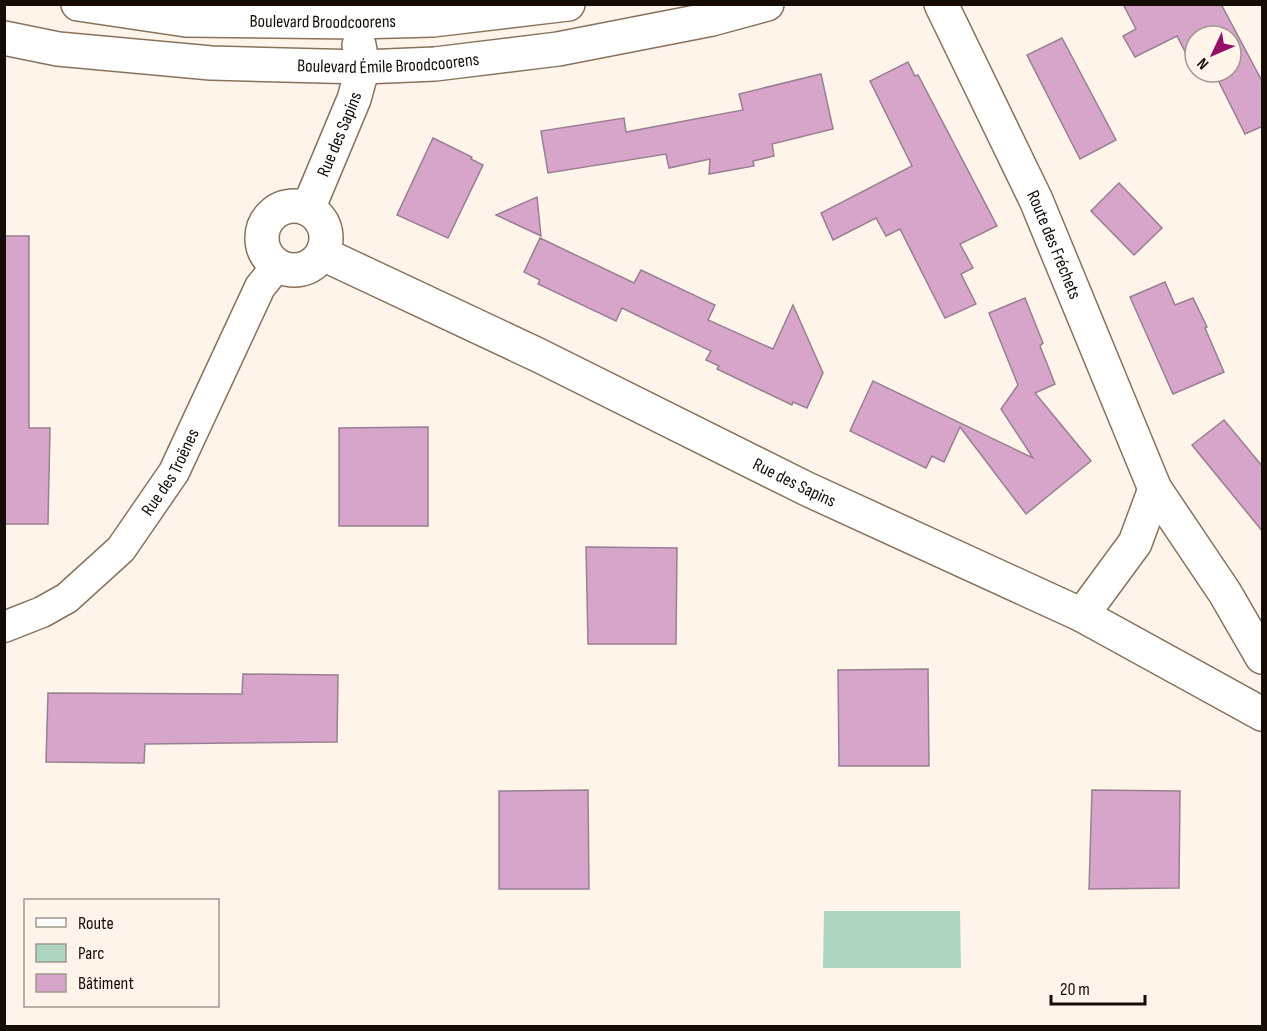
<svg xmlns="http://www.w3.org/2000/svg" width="1267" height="1031" font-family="'Sofia Sans Condensed',sans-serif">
<rect width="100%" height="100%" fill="#fef4ea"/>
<path fill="#add5c1" d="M824,911H960L961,968H823Z"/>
<g fill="#d7a5ca" stroke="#997f92" stroke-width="1.5">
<path d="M1123,4H1221L1263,83V126L1245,134L1214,72H1231V36L1195,35V71L1177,36L1135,57L1123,36L1136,29Z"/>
<path d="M1062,38L1116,140L1080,159L1027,55Z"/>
<path d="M908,62L915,76L918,75L997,226L960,244L973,268L961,274L976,304L945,318L900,229L886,236L876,218L833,240L821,213L912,166L870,81Z"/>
<path d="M821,74L833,129L772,144L774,156L753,161L754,166L709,174L710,159L669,168L666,154L548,173L541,131L624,118L626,132L743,110L739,94Z"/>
<path d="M433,138L472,157L471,159L483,165L448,238L397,215Z"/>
<path d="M1119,183L1162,228L1134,255L1091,211Z"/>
<path d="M537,197L541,236L496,215Z"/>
<path d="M4,236H29V428H50L48,524H4Z"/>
<path d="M540,238L634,283L641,270L715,305L708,320L773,349L793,305L823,373L807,408L793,402L792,405L717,369L719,366L706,360L711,351L622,308L616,321L538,284L540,280L524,272Z"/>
<path d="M1165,282L1175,305L1193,298L1207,327L1205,328L1224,372L1173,394L1130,297Z"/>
<path d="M1025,298L1043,343L1040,346L1055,384L1035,393L1091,461L1026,514L960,427L944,462L932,456L926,468L850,431L873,381L1033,458L1001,409L1018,385L989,313Z"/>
<path d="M1224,420L1263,467V532L1192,445Z"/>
<path d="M428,427V526H339V428Z"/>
<path d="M586,547L677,548L676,644H588Z"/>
<path d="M928,669L929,766H839L838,670Z"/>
<path d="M243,674L338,675L337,742L145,744L144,763L46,762L48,693L242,694Z"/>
<path d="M588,790L589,889H499V791Z"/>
<path d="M1092,790L1180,791L1179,888L1089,889Z"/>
</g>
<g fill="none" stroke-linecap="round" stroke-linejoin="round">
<g stroke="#88725c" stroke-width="33">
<g id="street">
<path id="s1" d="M4,627L42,612L67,598L121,549L174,472L260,287L277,266"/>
</g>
</g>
<g stroke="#88725c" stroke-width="36">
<g id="secondary">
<path id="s2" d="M78,4L186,20L355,22L433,20L568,4"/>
<path id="s3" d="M941,4L1036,200L1155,489L1225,593L1262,657"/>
<path id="s4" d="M4,38L58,49L211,63L363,67L435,64L558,49L712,19L767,4"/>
<circle cx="294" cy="238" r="32"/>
<path id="s5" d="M308,209L354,99L363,67L359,45"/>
<path id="s6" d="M323,254L538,355L807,489L1082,615L1262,714"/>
<path d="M1082,615L1135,543L1155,489"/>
</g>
</g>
<use href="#street" stroke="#fff" stroke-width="30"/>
<use href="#secondary" stroke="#fff" stroke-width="33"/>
</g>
<g text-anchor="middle" stroke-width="4.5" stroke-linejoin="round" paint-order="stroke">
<g font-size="18" fill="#140c05" stroke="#fef4ea">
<text dy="6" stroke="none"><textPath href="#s2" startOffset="246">Boulevard Broodcoorens</textPath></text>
<text dy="6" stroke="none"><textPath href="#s4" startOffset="386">Boulevard Émile Broodcoorens</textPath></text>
<text dy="6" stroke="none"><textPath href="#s5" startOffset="81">Rue des Sapins</textPath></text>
<text dy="6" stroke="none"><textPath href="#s3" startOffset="266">Route des Fréchets</textPath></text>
<text dy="6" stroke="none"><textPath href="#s1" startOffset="234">Rue des Troënes</textPath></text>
<text dy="6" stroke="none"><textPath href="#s6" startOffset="524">Rue des Sapins</textPath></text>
</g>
</g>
<rect width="1267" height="1031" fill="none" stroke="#140c05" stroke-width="12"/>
<rect x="24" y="899" width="195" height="108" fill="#fef4ea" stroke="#a0978e" stroke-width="1.5"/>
<rect x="36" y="918" width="30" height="9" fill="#ffffff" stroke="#a0978e" stroke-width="1.5"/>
<text x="78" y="929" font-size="18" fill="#140c05">Route</text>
<rect x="36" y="944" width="30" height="18" fill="#add5c1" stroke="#a0978e" stroke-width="1.5"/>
<text x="78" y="959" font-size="18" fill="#140c05">Parc</text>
<rect x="36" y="974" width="30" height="18" fill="#d7a5ca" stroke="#a0978e" stroke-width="1.5"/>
<text x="78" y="989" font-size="18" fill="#140c05">Bâtiment</text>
<g transform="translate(1213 54) rotate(226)"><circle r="28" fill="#fef4ea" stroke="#a0978e" stroke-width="1.5"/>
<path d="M0-4.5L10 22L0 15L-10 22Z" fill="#951068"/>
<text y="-9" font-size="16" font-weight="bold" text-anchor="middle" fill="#140c05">N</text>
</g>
<path d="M1051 995v9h94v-9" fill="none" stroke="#140c05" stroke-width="3"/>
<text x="1060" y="995" font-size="18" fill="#140c05" stroke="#fef4ea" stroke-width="4.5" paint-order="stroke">20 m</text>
</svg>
